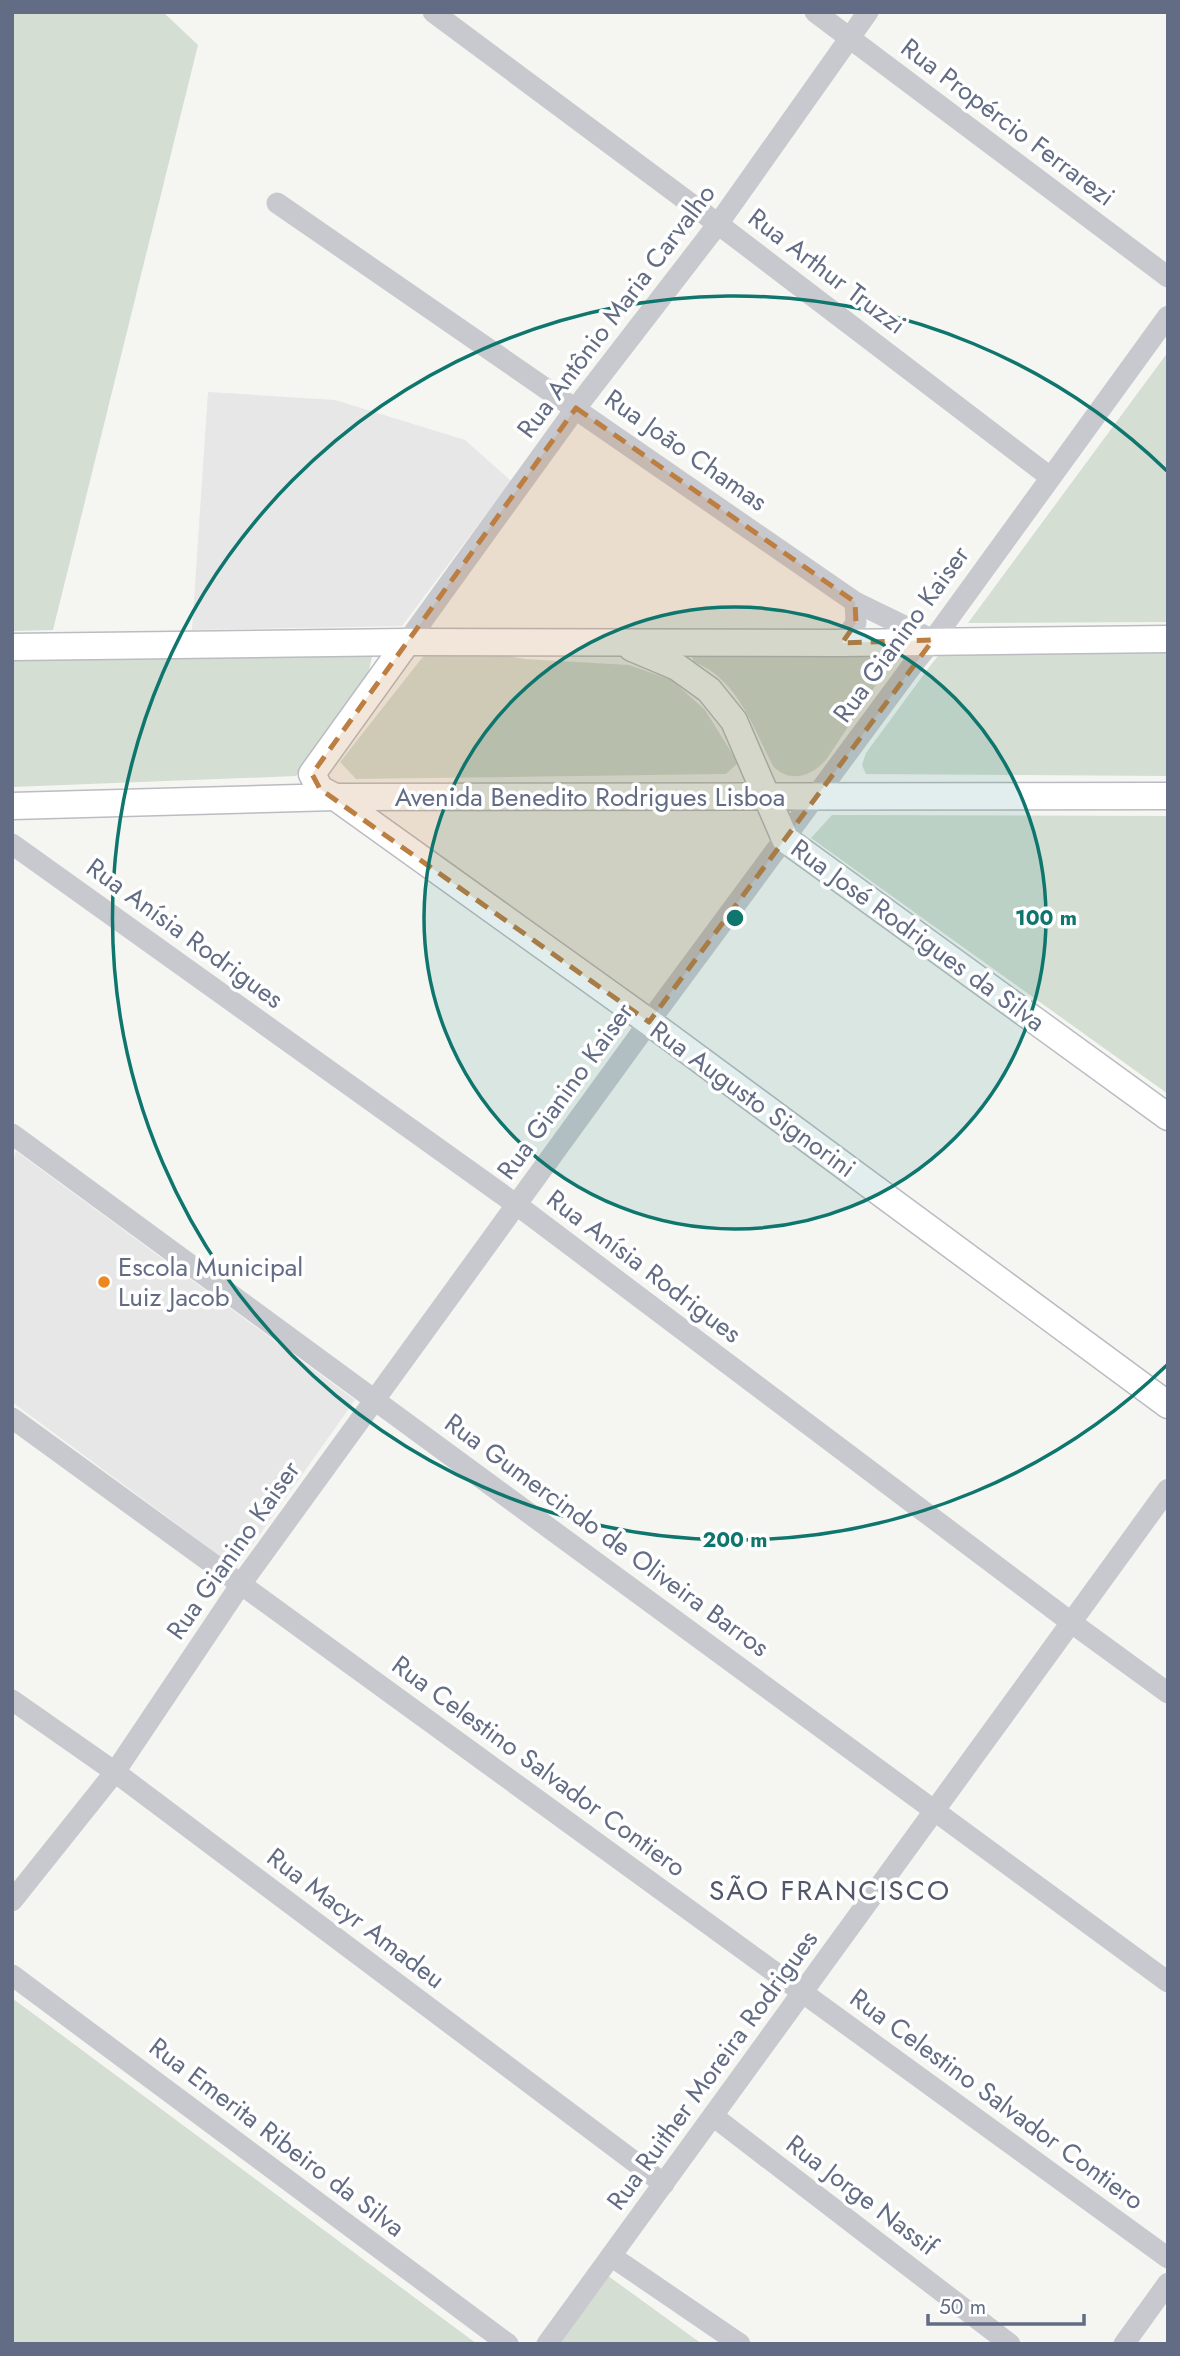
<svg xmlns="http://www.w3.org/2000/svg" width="1180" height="2356" font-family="Jost,sans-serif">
<rect width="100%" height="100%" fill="#f5f6f2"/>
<g fill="#e6e7e6">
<path d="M208,392L335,400L465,440L511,481L402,626L192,630Z"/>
<path d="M16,1151L355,1400L236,1568L12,1402V1165Z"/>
</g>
<g fill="#d4ded3">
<path d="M12,12H163L198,45L53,630L12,631Z"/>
<path d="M1168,352V622L968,623Z"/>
<path d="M1168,646V776L866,774L862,765L866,753L930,666L938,656L948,650Z"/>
<path d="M429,649H468L525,659L629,665L672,680L705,710L738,763L726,774L356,779L340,762Z"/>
<path d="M333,650L372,657L367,678L296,776L12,787V657Z"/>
<path d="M882,654L888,658L889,665L828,757C815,775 791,785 773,766C753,728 738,679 694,662L691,655Z"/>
<path d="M832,815L1168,816V1094L811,838Z"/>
<path d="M12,1998L477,2344H12Z"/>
<path d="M604,2273L702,2344H554Z"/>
</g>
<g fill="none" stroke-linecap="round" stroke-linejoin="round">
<g stroke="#babcc1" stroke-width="29">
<g id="major">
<path d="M407,642L312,774L320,789L335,797L649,1022L1168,1405"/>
<path d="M12,647L407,642L842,643L1168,639"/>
<path d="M632,648L677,667L709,690L734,721L785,839L1168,1117"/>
<path d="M12,806L335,797L1168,796"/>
</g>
</g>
<g stroke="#c8c9ce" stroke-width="21">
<path d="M433,12L718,224L1050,477"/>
<path d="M815,12L1168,277"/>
<path d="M277,203L855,602L933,640"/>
<path d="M407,642L576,408L718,224L868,12"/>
<path d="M842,643L856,623L855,602"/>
<path d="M12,844L517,1205L1072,1623L1168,1693"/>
<path d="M12,1134L1168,1982"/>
<path d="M12,1418L1168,2258"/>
<path d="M12,1700L115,1772L664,2184"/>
<path d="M12,1901L115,1772L241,1584L649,1022L914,663L933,640L1168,316"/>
<path d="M12,1975L508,2344"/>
<path d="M713,2116L1010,2344"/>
<path d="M611,2256L740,2344"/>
<path d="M547,2344L1168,1489"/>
<path d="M1124,2344L1168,2283"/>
</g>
<use href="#major" stroke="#fff" stroke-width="26"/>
</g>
<path fill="#bc7e41" fill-opacity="0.2" stroke="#bc7e41" stroke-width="5" stroke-dasharray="14 9" stroke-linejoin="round" d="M576,408L855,602L856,623L842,643L933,640L649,1022L320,789L312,774Z"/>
<circle cx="735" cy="918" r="311" fill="#0f766e" fill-opacity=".12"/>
<g fill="none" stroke="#0f766e" stroke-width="3.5">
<circle cx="735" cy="918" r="311"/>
<path d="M1167 1365A622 622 0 1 1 1167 471"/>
</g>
<circle fill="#ec881c" stroke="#fff" stroke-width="2.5" cx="104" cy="1282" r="7"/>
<g text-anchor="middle" stroke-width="7" stroke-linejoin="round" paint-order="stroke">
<g font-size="26" fill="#636c85" stroke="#fff">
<text transform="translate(1008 122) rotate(37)" y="9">Rua Propércio Ferrarezi</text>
<text transform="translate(827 271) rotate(37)" y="9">Rua Arthur Truzzi</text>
<text transform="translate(616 311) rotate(-53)" y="9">Rua Antônio Maria Carvalho</text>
<text transform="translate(686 450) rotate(35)" y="9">Rua João Chamas</text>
<text transform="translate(901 634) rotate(-54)" y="9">Rua Gianino Kaiser</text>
<text x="590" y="806">Avenida Benedito Rodrigues Lisboa</text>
<text transform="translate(185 933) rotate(36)" y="9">Rua Anísia Rodrigues</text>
<text transform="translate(918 935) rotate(36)" y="9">Rua José Rodrigues da Silva</text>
<text transform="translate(565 1091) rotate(-54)" y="9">Rua Gianino Kaiser</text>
<text transform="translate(753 1099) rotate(36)" y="9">Rua Augusto Signorini</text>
<text transform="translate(644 1266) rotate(37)" y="9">Rua Anísia Rodrigues</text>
<text transform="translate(607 1535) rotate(36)" y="9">Rua Gumercindo de Oliveira Barros</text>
<text transform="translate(233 1550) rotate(-55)" y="9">Rua Gianino Kaiser</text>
<text transform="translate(539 1766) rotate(36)" y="9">Rua Celestino Salvador Contiero</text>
<text transform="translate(356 1918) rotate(37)" y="9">Rua Macyr Amadeu</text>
<text transform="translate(712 2070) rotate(-54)" y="9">Rua Ruither Moreira Rodrigues</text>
<text transform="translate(997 2099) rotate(36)" y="9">Rua Celestino Salvador Contiero</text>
<text transform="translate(277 2137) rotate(37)" y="9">Rua Emerita Ribeiro da Silva</text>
<text transform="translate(862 2195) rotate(37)" y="9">Rua Jorge Nassif</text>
</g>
<g font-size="26" fill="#636c85" stroke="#fff" text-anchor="start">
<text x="118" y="1276">Escola Municipal<tspan x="118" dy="30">Luiz Jacob</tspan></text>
</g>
<g font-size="28" letter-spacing="2" fill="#52586a" stroke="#fff">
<text x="830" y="1900">SÃO FRANCISCO</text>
</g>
</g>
<circle cx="735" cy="918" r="10" fill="#0f766e" stroke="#fff" stroke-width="3.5"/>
<g font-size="21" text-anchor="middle" font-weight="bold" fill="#0f766e" stroke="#fff" stroke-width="7" stroke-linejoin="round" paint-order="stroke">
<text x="1046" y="925">100 m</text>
<text x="735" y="1547">200 m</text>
</g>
<rect width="1180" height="2356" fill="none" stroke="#636c85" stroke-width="28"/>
<path d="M928 2314v10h156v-10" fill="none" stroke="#636c85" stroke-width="3.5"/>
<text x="939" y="2314" font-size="21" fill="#636c85" stroke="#ffffff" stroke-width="5" paint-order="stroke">50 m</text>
</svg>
